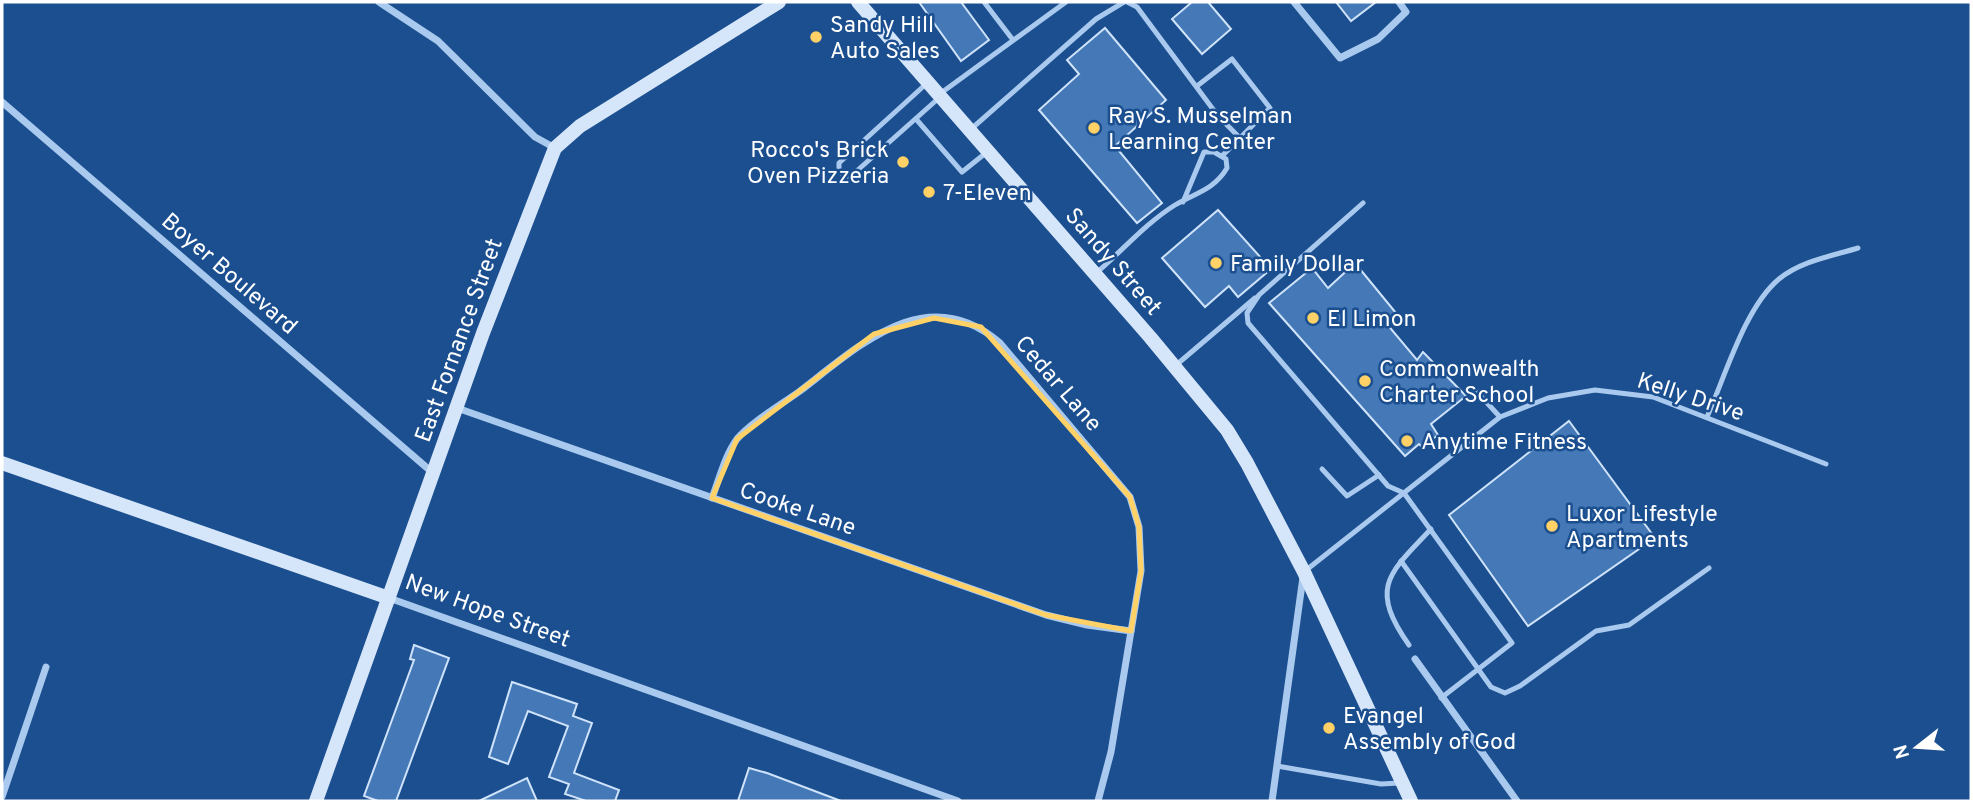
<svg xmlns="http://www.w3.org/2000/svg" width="1973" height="803" font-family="Overpass,sans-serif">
<rect width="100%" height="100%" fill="#1b4f8f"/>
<g fill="#4478b7" stroke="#cfe3fa" stroke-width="2">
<path d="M919,2H961L989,40L961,61Z"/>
<path d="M1192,2H1208L1231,29L1202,54L1172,19Z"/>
<path d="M1336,2H1376L1351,21Z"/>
<path d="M1105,28L1166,100L1115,146L1162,203L1137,223L1039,110L1079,74L1067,60Z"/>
<path d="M1218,210L1271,269L1238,297L1229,286L1205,307L1162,258Z"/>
<path d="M1355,263L1396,313L1386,323L1417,360L1423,352L1466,396L1431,424L1438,435L1422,447L1419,444L1405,456L1269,303L1312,268L1328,288Z"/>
<path d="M1569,421L1655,538L1528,626L1449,515Z"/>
<path d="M414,645L449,658L396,801H378L364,796L414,660L410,659Z"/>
<path d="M512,682L577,704L573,716L592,723L574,773L619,790L615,801H586L565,794L569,784L549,777L568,726L528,711L508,764L489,757Z"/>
<path d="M749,768L767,773L841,801H738Z"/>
<path d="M527,778L537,801H479Z"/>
</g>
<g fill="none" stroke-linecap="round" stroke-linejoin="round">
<g stroke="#a9c9ee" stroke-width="5">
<path d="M984,2L1013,40"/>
<path d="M1127,2L1137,7L1218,116L1240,138"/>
<path d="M926,84L839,163V170L845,177H850L940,97"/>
<path d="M1197,86L1232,59L1270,108L1222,156"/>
<path d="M941,93L1066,2"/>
<path d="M916,119L962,172L987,152"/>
<path d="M970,130L1096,19L1124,2"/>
<path d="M1363,203L1259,295L1247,313L1248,323L1388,486L1404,493L1512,643L1441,698"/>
<path d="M1095,274C1121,252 1146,223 1175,205C1195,193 1214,190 1227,168L1226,159L1214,152H1204L1183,202"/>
<path d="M1175,366L1255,298"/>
<path d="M1477,392L1500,417"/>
<path d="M1707,417C1725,377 1745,307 1779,279C1801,261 1832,256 1858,248"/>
<path d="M1322,469L1347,496L1379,475"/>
<path d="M1401,561L1491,687L1505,693L1520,686L1596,631L1629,625L1709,568"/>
<path d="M1305,571L1500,417L1548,398L1595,390L1653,397L1826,464"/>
<path d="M1409,645C1369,588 1388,574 1431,529"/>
<path d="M1277,766L1381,784L1399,783"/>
</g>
<g stroke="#a9c9ee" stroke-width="7">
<path d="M379,2L438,41L535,137L555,148"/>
<path d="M1294,2L1340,58L1378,39L1406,12L1399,2"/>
<path d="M2,102L433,473"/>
<path d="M457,408L1046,615L1087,625L1131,631"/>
<path d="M712,498C719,480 725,455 737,439C750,423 782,404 800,391C860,345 927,280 1000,343L1130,497L1139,527L1141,571L1111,752L1098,801"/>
<path d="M389,598L958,801"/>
<path d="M1415,659L1517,801"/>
<path d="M2,797L46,667"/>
<path d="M1272,801L1303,577"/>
</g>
<g stroke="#d6e6fa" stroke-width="14">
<path d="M858,2L1150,337L1227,430L1247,463L1304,572L1411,801"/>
<path d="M2,463L389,598"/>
<path d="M316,801L483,333L555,148L580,126L779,2"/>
</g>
</g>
<path fill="none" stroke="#ffd166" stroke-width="5" stroke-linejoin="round" d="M934,318L981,327L1130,497L1139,527L1141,571L1131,631L1046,615L712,498L737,439L874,334Z"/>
<g fill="#ffd166" stroke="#1b4f8f" stroke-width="2.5">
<circle cx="816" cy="37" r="7"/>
<circle cx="1094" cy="128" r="7"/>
<circle cx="903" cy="162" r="7"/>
<circle cx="929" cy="192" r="7"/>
<circle cx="1216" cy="263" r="7"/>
<circle cx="1313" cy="318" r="7"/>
<circle cx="1365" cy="381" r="7"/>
<circle cx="1407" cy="441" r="7"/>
<circle cx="1552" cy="526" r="7"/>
<circle cx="1329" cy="728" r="7"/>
</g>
<g text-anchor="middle" stroke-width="5" stroke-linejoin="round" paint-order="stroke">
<g font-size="23" fill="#fff" stroke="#1b4f8f" text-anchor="start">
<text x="830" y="32">Sandy Hill<tspan x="830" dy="26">Auto Sales</tspan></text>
<text x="1108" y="123">Ray S. Musselman<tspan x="1108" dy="26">Learning Center</tspan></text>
<text x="889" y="157" text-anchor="end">Rocco's Brick<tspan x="889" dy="26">Oven Pizzeria</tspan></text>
<text x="943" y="200">7-Eleven</text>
<text x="1230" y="271">Family Dollar</text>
<text x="1327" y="326">El Limon</text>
<text x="1379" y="376">Commonwealth<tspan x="1379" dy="26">Charter School</tspan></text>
<text x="1421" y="449">Anytime Fitness</text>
<text x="1566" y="521">Luxor Lifestyle<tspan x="1566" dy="26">Apartments</tspan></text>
<text x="1343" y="723">Evangel<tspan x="1343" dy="26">Assembly of God</tspan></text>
</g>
<g font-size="23" fill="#fff" stroke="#1b4f8f">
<text transform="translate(1114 261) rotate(49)" y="8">Sandy Street</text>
<text transform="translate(230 273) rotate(41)" y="8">Boyer Boulevard</text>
<text transform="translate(458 340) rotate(-70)" y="8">East Fornance Street</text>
<text transform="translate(1059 383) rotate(49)" y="8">Cedar Lane</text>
<text transform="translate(1691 396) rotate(18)" y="8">Kelly Drive</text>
<text transform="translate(798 508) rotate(19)" y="8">Cooke Lane</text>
<text transform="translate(488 610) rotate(20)" y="8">New Hope Street</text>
</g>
</g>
<rect width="1973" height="803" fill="none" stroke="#ffffff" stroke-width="7"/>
<g transform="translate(1917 747) rotate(253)" stroke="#1b4f8f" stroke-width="5" paint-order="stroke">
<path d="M0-5L12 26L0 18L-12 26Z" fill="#ffffff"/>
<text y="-10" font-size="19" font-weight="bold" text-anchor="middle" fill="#ffffff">N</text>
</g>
</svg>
